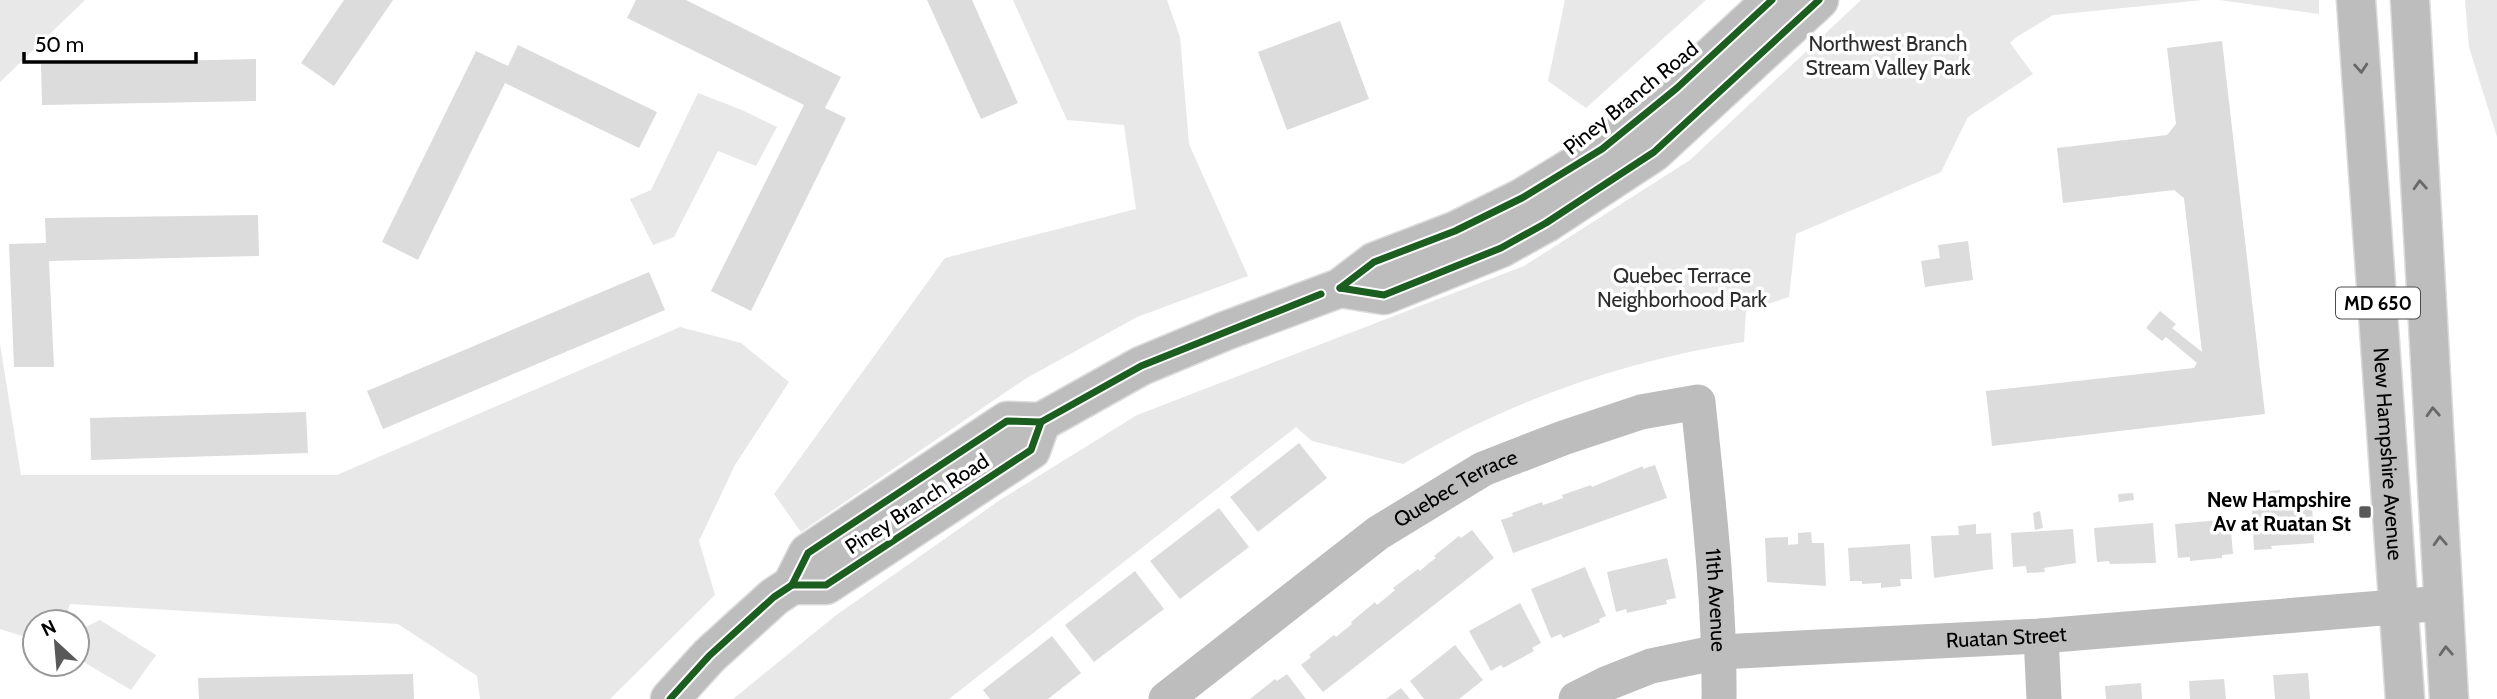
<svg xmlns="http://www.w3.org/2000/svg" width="2497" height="699" font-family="Cabin,sans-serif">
<rect width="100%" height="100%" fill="#fff"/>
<g fill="#e8e8e8">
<path d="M0,0H85L0,82Z"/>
<path d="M1013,0H1167L1180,37L1189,144L1248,276L1137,317L1025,379L801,532L774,494L945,258L1136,209L1124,125L1067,120Z"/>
<path d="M1565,0H1706L1586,108L1548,81Z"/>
<path d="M1861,0H2203L2053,15L2015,38L2010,43L2033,74L1968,117L1941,172L1796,234L1789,297L1746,311L1744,342C1625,360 1506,402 1403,464L1312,441L1296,427L949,699H733L835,616L1000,500L1137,415L1524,266L1690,160Z"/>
<path d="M2219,0H2319V14Z"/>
<path d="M2465,0H2497V137L2469,47Z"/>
<path d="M698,93L742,110L777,127L756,166L718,151L674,237L653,245L630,199L651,190Z"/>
<path d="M680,327L741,343L789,382L735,465L699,541L715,595L610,699H480L477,676L398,624L70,604L65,622H35V640L0,629V344L21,475H337Z"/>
<path d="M100,620L156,655L131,690L77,658V638L80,630Z"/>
</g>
<g fill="#dcdcdc">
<path d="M344,0H393L334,86L301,63Z"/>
<path d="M636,0H686L841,77L825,108L846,118L751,311L711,291L804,105L627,18Z"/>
<path d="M927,0H972L1018,103L981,119Z"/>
<path d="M1340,21L1369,99L1287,130L1258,52Z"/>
<path d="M2222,41L2265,414L1992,446L1986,391L2194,368L2197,363L2166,337L2162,341L2146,328L2160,311L2176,324L2172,328L2202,352L2184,198L2174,190L2063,203L2057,148L2167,135L2176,124L2167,48Z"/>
<path d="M518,45L657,112L639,148L505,83L418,260L382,242L476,51L508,66Z"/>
<path d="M256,59V101L42,105L41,64Z"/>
<path d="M258,215L259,256L49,261L54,367H14L9,244L46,243L45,218Z"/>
<path d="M1968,241L1973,280L1925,287L1921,261L1940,258L1938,245Z"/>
<path d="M649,272L665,310L383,429L367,391Z"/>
<path d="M306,412L308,453L91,460L90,418Z"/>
<path d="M1299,443L1327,478L1258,532L1230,497Z"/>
<path d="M1655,465L1667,498L1513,553L1501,520L1513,516L1512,513L1542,502L1543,505L1552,502L1563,498L1562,495L1591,485L1592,487L1643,466V469Z"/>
<path d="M2280,490L2281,507L2312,505L2314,543L2271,546L2272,549L2254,550L2252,509L2259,508L2258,492Z"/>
<path d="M2133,493L2134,500L2119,502L2118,494Z"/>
<path d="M1219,508L1249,547L1180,599L1150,561Z"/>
<path d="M2040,511L2043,528L2035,530L2033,513Z"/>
<path d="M2230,519L2233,554L2222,555V558L2190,561V557L2178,558L2175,524Z"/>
<path d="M2153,523L2156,563L2110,564L2109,561L2097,562L2094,528Z"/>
<path d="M1976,524V534L1991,533L1993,569L1934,578L1931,536L1959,535L1958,526Z"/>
<path d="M2073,529L2076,563L2044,568L2045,572L2027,573L2026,566L2013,567L2011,533Z"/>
<path d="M1472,530L1494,558L1323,692L1301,665L1311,657L1309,655L1334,635L1336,637L1352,624L1351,622L1375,602L1377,605L1388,596L1395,590L1393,588L1418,569L1420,571L1429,563L1436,558L1434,556L1459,536L1461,538Z"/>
<path d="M1811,532L1812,543H1824L1826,586L1767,582L1765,538L1788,537V545L1798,544V533Z"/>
<path d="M1910,544L1912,579H1900L1901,586L1881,588V583L1862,584V581H1850L1848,548Z"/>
<path d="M1667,558L1676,598L1666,600L1667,604L1627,613L1626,609L1616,612L1607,572Z"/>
<path d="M1585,567L1606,616L1599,619L1600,622L1563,638L1561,634L1551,638L1531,589Z"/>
<path d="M1135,571L1164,609L1094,662L1065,625Z"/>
<path d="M1520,603L1541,643L1532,648L1534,651L1503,668L1501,665L1491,671L1469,631Z"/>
<path d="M1052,636L1081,673L1048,699H990L983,690Z"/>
<path d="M1455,645L1483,680L1459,699H1424L1410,681Z"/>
<path d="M2308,673L2310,699H2275L2273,675Z"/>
<path d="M413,674L414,699H199L198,678Z"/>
<path d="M1287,674L1306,699H1250L1275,679L1277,681Z"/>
<path d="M2224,679L2226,699H2190L2189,681Z"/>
<path d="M2141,683L2142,699H2106L2105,686Z"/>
<path d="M1401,688L1410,699H1386Z"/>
</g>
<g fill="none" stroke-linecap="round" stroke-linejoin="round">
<g stroke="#dbdbdb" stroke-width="41">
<g id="major">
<path id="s3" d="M2356,0L2405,699"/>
<path d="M2410,0L2449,699"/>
<path d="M1340,288L1384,295L1501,248L1546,223L1654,152L1819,0"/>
<path d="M792,585H826L1031,450L1041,422"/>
<path d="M670,699L709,656L774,597L792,585L808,553L1007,421L1041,422L1141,366L1225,331L1340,288L1374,262L1455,231L1522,198L1602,149L1677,88L1772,0"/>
</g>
</g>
<g stroke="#bdbdbd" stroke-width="35">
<path d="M2041,636L2044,699"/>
<path id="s1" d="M1166,699L1378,533L1483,469L1563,438L1641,412L1698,402C1708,500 1720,600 1719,699"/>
<path id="s2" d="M1576,699L1608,683L1651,666L1719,652L2041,636L2443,603"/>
</g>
<use href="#major" stroke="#bdbdbd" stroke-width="38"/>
<g stroke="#fff" stroke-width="11">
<g id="cycleway">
<path d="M1340,288L1384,295L1501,248L1546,223L1654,152L1819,0"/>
<path d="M1340,288L1374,262L1455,231L1522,198L1602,149L1677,88L1772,0"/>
<path d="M792,585H826L1031,450L1041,422"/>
<path d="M670,699L709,656L774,597L792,585L808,553L1007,421L1041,422L1141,366L1321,294"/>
</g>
</g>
<use href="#cycleway" stroke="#1b5e20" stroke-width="7"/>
</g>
<defs><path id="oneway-chevron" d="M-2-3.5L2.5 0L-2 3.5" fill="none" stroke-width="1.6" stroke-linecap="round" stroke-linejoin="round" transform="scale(1.75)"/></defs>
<g stroke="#686868">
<use href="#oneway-chevron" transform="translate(2361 68) rotate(86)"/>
<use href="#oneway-chevron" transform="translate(2420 185) rotate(-93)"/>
<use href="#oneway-chevron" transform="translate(2433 412) rotate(-93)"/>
<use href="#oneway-chevron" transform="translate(2440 541) rotate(-93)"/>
<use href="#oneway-chevron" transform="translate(2446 651) rotate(-93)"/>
</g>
<rect fill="#595959" stroke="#fff" stroke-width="2.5" x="2358" y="505" width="14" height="14" rx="3.5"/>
<g text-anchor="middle" stroke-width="7" stroke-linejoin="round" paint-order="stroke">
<rect fill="#fff" stroke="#4c4c4c" stroke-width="2" x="2336" y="287.5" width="84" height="31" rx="5"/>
<g font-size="19" font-weight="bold" fill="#000">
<text x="2378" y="310">MD 650</text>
</g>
<g font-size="21" fill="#2d2d2d" stroke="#fff">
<text x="1888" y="51">Northwest Branch<tspan x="1888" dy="24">Stream Valley Park</tspan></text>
<text x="1682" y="283">Quebec Terrace<tspan x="1682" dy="24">Neighborhood Park</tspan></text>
</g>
<g font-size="21" fill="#000" stroke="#fff">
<text transform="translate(1631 98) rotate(-39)" y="7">Piney Branch Road</text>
<text dy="7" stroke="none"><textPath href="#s3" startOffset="455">New Hampshire Avenue</textPath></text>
<text dy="7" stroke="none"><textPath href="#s1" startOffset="359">Quebec Terrace</textPath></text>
<text transform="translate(917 504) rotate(-33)" y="7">Piney Branch Road</text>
<text dy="7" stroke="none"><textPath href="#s1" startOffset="817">11th Avenue</textPath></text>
<text dy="7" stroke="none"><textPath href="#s2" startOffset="439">Ruatan Street</textPath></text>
</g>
<g font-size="21" font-weight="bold" fill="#000" stroke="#fff" text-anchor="end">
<text x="2351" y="507">New Hampshire<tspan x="2351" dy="24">Av at Ruatan St</tspan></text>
</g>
</g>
<g transform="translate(56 643) rotate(334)"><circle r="33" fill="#ffffff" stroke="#999999" stroke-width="2"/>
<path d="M0-5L12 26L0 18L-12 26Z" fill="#595959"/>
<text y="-10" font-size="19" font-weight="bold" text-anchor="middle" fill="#000000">N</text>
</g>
<path d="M24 52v10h172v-10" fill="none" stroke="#000000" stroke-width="3.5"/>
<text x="35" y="52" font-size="21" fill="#000000" stroke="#ffffff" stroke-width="5" paint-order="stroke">50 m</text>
</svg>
